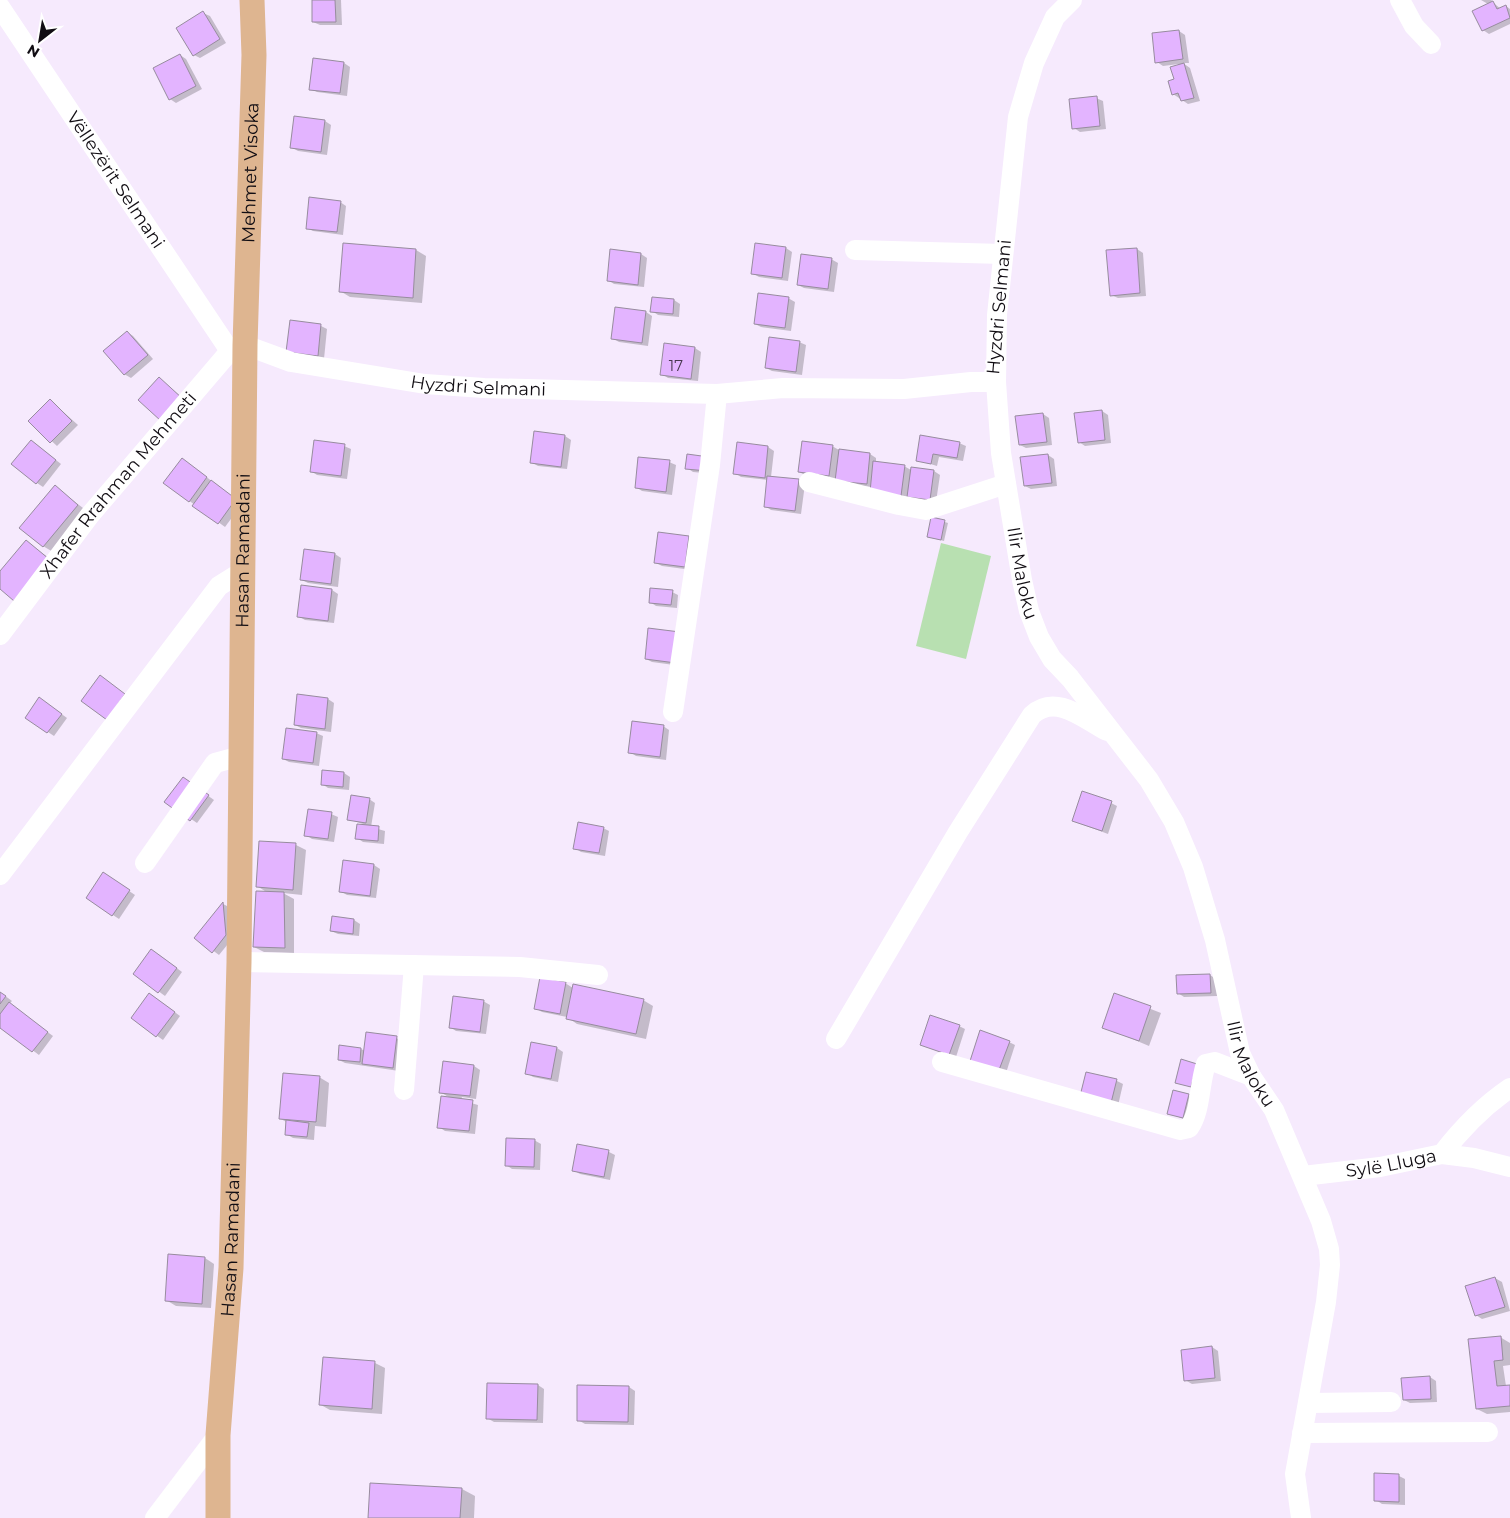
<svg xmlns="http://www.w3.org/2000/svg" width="1510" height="1518" font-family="Montserrat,sans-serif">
<rect width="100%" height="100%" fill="#f6eafd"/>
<path fill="#b8e0b1" d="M941,543L991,556L966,659L916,646Z"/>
<g fill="#0003">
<path d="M313,0H341L342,25H320L313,22Z"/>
<path d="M1481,0H1493L1491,1L1501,9L1506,6L1510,9V24L1489,34L1483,30L1488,4Z"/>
<path d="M203,13L210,16L226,43L200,58L194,55Z"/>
<path d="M1179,31L1185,35L1189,63H1183L1190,68L1200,101L1188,104L1173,94L1179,64L1163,66L1157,62Z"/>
<path d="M180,55L186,59L202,89L176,103L170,99Z"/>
<path d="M314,59L344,63L350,67L347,96L317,92L311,89Z"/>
<path d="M1096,98L1103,101L1106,129L1080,132L1074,128Z"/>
<path d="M325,121L331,125L327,155L298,151L291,147Z"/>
<path d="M340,202L346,206L343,235L313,231L307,228Z"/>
<path d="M344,244L416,250L426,256L422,303L350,297L340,291Z"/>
<path d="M786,248L792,252L788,281L759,277L752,273Z"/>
<path d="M1137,249L1143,253L1146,296L1118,298L1111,295Z"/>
<path d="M611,251L641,254L647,258L644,287L614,284L608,280Z"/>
<path d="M831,259L838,263L834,292L804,288L798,285Z"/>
<path d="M653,298L674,300L680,304L679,317L658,315L652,311Z"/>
<path d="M788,298L795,302L791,331L761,327L755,324Z"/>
<path d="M646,312L652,316L648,346L619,342L612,338Z"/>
<path d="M291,322L321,326L327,329L324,359L294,355Z"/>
<path d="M127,332L133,336L153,359L131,378L124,374Z"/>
<path d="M799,342L806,345L802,375L772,371L766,368Z"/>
<path d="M665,345L695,348L701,352L698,381L668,378L662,374Z"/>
<path d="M159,378L188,403L162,420Z"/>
<path d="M50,400L78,425L57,446L30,421Z"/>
<path d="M1102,411L1108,415L1111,443L1085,446L1079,442Z"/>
<path d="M1043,414L1049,418L1052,445L1026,448L1020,445Z"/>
<path d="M565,436L571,440L567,469L538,466L531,462Z"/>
<path d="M32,441L61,464L43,487L37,483Z"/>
<path d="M959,443L966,446L963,461L939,457L937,466L917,460Z"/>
<path d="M738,444L768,447L774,451L771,477L798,481L805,484L801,514L771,510L765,506L768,480L741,477L735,473Z"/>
<path d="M344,446L351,449L347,479L317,475L311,471Z"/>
<path d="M832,446L839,450L870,454L876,458V462L904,466L911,470L934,471L940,475L936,502L907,499L872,487L843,484L805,475L799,472Z"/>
<path d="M1048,455L1054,459L1057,486L1031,489L1025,486Z"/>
<path d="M688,456L714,474L693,472L687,468Z"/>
<path d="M669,462L676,465L672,495L642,491L636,487Z"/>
<path d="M188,463L242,504L225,527L165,483Z"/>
<path d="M55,487L87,511L53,552L43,546Z"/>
<path d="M932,518L948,523L944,541L928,537Z"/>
<path d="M689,537L695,541L692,570L662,566L656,563Z"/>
<path d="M26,541L58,565L0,588V573Z"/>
<path d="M305,550L335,554L341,558L338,587L308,583L302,580Z"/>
<path d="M332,590L338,594L334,623L305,620L298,616Z"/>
<path d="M672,592L678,595L677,608L656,606L650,602Z"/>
<path d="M649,629L674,665L652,662L646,659Z"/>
<path d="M298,695L328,699L334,703L331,732L301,728L295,725Z"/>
<path d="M45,702L67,718L54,736L27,718Z"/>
<path d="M663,726L669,730L666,760L636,756L630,752Z"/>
<path d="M316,733L323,736L319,766L289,762L283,759Z"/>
<path d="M323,771L344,773L350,777L349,790L328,788L322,784Z"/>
<path d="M189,782L214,800L197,823L166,802Z"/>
<path d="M369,799L375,803L371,827L385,831L384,844L363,842L357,838L363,824L348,819Z"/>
<path d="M1111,803L1117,806L1108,834L1073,821Z"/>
<path d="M331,814L338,817L334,842L312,839L306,835Z"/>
<path d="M603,828L609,831L605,856L581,852L575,848Z"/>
<path d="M296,845L306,850L302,895L283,893L294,899V953L264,952L254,947L268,893L257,886Z"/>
<path d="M374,865L380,869L376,898L347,895L340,891Z"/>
<path d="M110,878L135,895L119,919L87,898Z"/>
<path d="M223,904L229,907L232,939L219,955L195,937Z"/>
<path d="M354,920L360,924L359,936L338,934L331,931Z"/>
<path d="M158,954L182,972L165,996L135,974Z"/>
<path d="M1210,975L1216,979L1217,996L1184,997L1178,993Z"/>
<path d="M565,983L573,988L643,1000L653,1006L646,1039L577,1024L567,1017L542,1012L535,1008Z"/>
<path d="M0,992L12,1001L9,1004L53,1036L39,1055L0,1026Z"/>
<path d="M150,994L180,1016L163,1040L132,1018Z"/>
<path d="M1115,995L1161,1013L1149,1046L1104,1027Z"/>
<path d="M483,1001L490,1005L486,1034L456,1031L450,1027Z"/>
<path d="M959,1026L965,1029L956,1057L921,1044Z"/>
<path d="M396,1038L403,1041L399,1071L345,1063L339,1060L361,1049L365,1051Z"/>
<path d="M1009,1042L1015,1045L1006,1073L977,1064Z"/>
<path d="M532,1044L557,1048L563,1052L558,1082L533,1077L527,1073Z"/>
<path d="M474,1066L480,1070L476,1099L462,1097L461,1100L478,1105L475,1134L445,1131L439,1127L452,1099L440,1092Z"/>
<path d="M319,1077L329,1083L326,1127L315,1126L314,1140L293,1138L286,1134L288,1123L281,1119Z"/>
<path d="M1117,1081L1123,1084L1117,1110L1087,1103Z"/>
<path d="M1188,1096L1195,1099L1189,1121L1168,1113Z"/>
<path d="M534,1140L541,1144L540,1170L512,1169L506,1165Z"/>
<path d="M578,1146L609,1152L615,1155L610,1180L580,1174L573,1170Z"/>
<path d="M205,1258L214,1264L211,1308L176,1306L166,1300Z"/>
<path d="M1495,1278L1502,1282L1510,1311L1482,1319L1476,1315Z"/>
<path d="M1500,1337L1510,1343V1365L1503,1366L1506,1386H1510V1412L1487,1414L1477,1409Z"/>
<path d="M1212,1347L1218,1351L1221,1381L1192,1384L1185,1380Z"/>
<path d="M324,1358L375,1363L385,1368L382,1414L330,1410L321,1405Z"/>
<path d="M1430,1377L1436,1381L1437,1402L1410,1403L1404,1400Z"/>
<path d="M538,1385L544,1389L543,1423L494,1422L487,1418Z"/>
<path d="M629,1387L635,1391L634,1425L585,1424L578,1420Z"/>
<path d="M1399,1476L1405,1479V1505L1382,1504L1376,1500Z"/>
<path d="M462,1489L475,1496L474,1518H370Z"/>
</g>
<g fill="#e3b4ff" stroke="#978c9e">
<path d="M312,0H335L336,22H312Z"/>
<path d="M1493,1L1497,9L1506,5L1510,18L1482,31L1472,11Z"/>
<path d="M203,11L220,39L193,56L176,28Z"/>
<path d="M1179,30L1183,59L1155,63L1152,33Z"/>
<path d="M180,54L196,86L169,100L153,68Z"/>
<path d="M313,58L344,62L340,93L309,90Z"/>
<path d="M1184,63L1194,98L1181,101L1178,93L1172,95L1168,81L1174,79L1170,67Z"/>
<path d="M1097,96L1100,126L1072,129L1069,99Z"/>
<path d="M294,116L325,120L321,152L290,148Z"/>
<path d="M309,197L341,201L337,232L306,229Z"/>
<path d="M343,243L416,249L413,298L339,292Z"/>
<path d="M755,243L786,247L782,278L751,274Z"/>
<path d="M1137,248L1140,293L1110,296L1106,250Z"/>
<path d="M610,249L641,253L638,285L607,281Z"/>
<path d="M801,254L832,258L828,289L797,285Z"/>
<path d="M758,293L789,297L785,328L754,324Z"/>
<path d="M652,297L674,299L673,314L650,312Z"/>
<path d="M615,307L646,311L642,343L611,339Z"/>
<path d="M290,320L321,324L318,356L286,352Z"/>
<path d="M127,331L148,355L124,375L103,351Z"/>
<path d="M769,337L800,341L796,372L765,368Z"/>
<path d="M664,343L695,347L691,379L660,375Z"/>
<path d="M159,377L183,399L161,421L138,400Z"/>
<path d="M50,399L72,421L50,443L28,421Z"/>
<path d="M1102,410L1105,440L1078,443L1074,413Z"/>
<path d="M1043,413L1047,442L1019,445L1015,416Z"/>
<path d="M534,431L565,435L561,467L530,463Z"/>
<path d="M920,435L960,442L957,458L933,454L931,464L916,461Z"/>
<path d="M31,440L56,460L36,484L11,464Z"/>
<path d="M314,440L345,444L341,476L310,472Z"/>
<path d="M802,441L833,445L829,476L798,472Z"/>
<path d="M737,442L768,446L765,478L733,474Z"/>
<path d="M839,449L870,453L867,484L835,481Z"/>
<path d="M687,454L709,457L708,471L685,469Z"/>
<path d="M1048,454L1052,483L1024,486L1020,457Z"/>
<path d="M638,457L670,460L666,492L635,488Z"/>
<path d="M182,458L207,477L189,502L163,483Z"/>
<path d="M873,461L905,465L901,496L870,492Z"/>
<path d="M911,467L934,470L930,500L907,497Z"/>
<path d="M767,476L799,479L795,511L764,507Z"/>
<path d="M211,480L236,499L218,524L192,506Z"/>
<path d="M55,485L78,505L43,547L19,528Z"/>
<path d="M931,517L945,520L941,540L927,537Z"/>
<path d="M658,532L689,536L685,567L654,563Z"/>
<path d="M26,540L49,559L14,601L0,589V571Z"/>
<path d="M304,549L335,553L331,584L300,580Z"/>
<path d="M301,585L332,589L328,621L297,617Z"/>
<path d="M650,588L673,590L671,605L649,603Z"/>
<path d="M648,628L680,632L676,663L645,659Z"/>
<path d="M100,675L125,694L107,720L81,701Z"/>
<path d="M297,694L328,698L325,729L294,725Z"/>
<path d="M39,697L62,714L47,733L25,718Z"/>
<path d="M632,721L664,725L660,757L628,753Z"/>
<path d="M286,728L317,732L313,763L282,759Z"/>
<path d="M322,770L344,772L343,787L321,785Z"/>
<path d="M183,777L209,795L190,821L164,802Z"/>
<path d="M1082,791L1112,801L1102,831L1072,821Z"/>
<path d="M351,795L370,798L366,823L347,820Z"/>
<path d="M308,809L332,812L328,839L304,836Z"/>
<path d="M578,822L604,827L599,853L573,849Z"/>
<path d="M357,824L379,826L378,841L355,839Z"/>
<path d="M259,841L296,843L293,890L256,887Z"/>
<path d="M343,860L374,864L370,896L339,892Z"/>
<path d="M103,872L130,890L112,916L86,898Z"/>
<path d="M256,891L284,892L285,948L253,947Z"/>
<path d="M223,902L226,935L212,953L194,938Z"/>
<path d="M332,916L354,919L353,934L330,931Z"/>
<path d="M151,949L177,968L158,993L133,974Z"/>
<path d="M1210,974L1211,993L1177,994L1176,975Z"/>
<path d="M540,977L566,982L560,1014L534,1009Z"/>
<path d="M573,984L644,999L636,1034L566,1019Z"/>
<path d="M0,992L6,996L0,1004Z"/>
<path d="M149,993L175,1012L156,1037L131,1018Z"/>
<path d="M1114,993L1151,1006L1139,1041L1102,1028Z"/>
<path d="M453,996L484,1000L480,1032L449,1028Z"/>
<path d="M9,1002L48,1032L32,1052L0,1028V1014Z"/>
<path d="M930,1015L960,1025L949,1055L920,1045Z"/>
<path d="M980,1030L1010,1041L999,1070L970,1061Z"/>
<path d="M366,1032L397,1036L393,1068L362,1064Z"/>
<path d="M531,1042L557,1047L551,1079L525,1074Z"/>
<path d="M339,1045L361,1048L360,1062L338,1060Z"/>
<path d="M1181,1059L1197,1064L1191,1087L1175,1083Z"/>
<path d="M443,1061L474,1065L470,1096L439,1093Z"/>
<path d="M1086,1072L1117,1079L1110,1107L1079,1100Z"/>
<path d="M283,1073L320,1076L316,1122L279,1119Z"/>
<path d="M1173,1090L1189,1094L1183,1118L1167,1114Z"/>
<path d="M441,1096L473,1100L469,1131L437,1128Z"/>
<path d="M286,1120L309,1123L307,1137L285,1135Z"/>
<path d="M506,1138L535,1139L534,1167L505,1166Z"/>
<path d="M577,1144L609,1150L604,1177L572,1171Z"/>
<path d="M168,1254L205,1257L202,1304L165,1301Z"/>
<path d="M1495,1277L1505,1307L1475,1316L1465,1286Z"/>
<path d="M1501,1336L1503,1360L1494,1361L1497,1386L1510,1385V1406L1476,1409L1468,1339Z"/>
<path d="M1212,1346L1215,1378L1184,1381L1181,1350Z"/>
<path d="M323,1357L375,1361L372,1409L319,1405Z"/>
<path d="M1430,1376L1431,1399L1403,1400L1401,1378Z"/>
<path d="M487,1383L538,1384L537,1420L486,1419Z"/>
<path d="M577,1385L629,1386L628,1422L577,1421Z"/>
<path d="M1374,1473L1399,1474V1502L1374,1501Z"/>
<path d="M370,1483L462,1488L460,1518H368Z"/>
</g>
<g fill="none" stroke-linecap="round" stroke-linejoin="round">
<g stroke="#fff" stroke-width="20">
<path id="s1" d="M1072,0L1055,17L1034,63L1018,117L997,315L996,382L1001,453L1022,580L1029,611L1039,637L1052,659L1070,678L1149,780L1174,822L1193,867L1215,940L1240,1053L1251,1076L1274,1110L1321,1221L1329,1249L1330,1265L1326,1302L1295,1474L1301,1518"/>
<path d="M1400,0L1414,26L1431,44"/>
<path id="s2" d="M0,7L230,351"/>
<path d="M855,250L1003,254"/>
<path d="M809,482L899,505L926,510L1006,484"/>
<path id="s3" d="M0,635L90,515L230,351L245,345L291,362L425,384L484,388L717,394L783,388L904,389L971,382H996"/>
<path d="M673,712L710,465L717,394"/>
<path d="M145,863L215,763L241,756"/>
<path d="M0,875L219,586L243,571"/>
<path d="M239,962L520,967L598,975"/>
<path d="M836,1039L958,832L1032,715C1056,693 1084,719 1107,731"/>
<path d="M942,1062L1180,1130L1189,1128C1201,1111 1199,1084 1206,1064L1215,1062L1251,1076"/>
<path d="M404,1090L414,965"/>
<path d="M1442,1154L1474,1158L1510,1167"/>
<path id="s4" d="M1303,1176L1380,1167L1442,1154C1462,1128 1482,1107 1510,1088"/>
<path d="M1308,1403L1391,1402"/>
<path d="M1302,1433L1488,1432"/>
<path d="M155,1518L218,1435"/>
</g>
<path stroke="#deb590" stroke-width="25" id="s5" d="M218,1518V1435L231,1268L239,962L245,345L254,55L252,0"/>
</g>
<g text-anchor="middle" stroke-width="4.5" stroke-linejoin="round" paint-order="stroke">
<g font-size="15" fill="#46374e">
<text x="676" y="371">17</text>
</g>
<g font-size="18" fill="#110d13" stroke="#fff">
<text dy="6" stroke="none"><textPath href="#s5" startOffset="1346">Mehmet Visoka</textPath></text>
<text dy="6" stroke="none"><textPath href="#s2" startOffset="208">Vëllezërit Selmani</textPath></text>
<text transform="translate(999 307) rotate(-85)" y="6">Hyzdri Selmani</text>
<text dy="6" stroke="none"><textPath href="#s3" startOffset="620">Hyzdri Selmani</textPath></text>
<text dy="6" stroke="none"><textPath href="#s3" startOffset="191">Xhafer Rrahman Mehmeti</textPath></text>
<text dy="6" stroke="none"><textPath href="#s5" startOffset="968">Hasan Ramadani</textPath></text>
<text dy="6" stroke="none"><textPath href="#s1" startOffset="590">Ilir Maloku</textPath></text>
<text dy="6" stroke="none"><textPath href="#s1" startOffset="1141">Ilir Maloku</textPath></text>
<text dy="6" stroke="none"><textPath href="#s4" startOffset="89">Sylë Lluga</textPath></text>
<text dy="6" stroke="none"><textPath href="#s5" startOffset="279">Hasan Ramadani</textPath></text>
</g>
</g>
<g transform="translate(40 40) rotate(211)" stroke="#ffffff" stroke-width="4" paint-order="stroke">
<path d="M0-4L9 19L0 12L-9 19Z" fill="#110d13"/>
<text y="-8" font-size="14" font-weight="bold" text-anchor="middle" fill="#110d13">N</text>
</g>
</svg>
